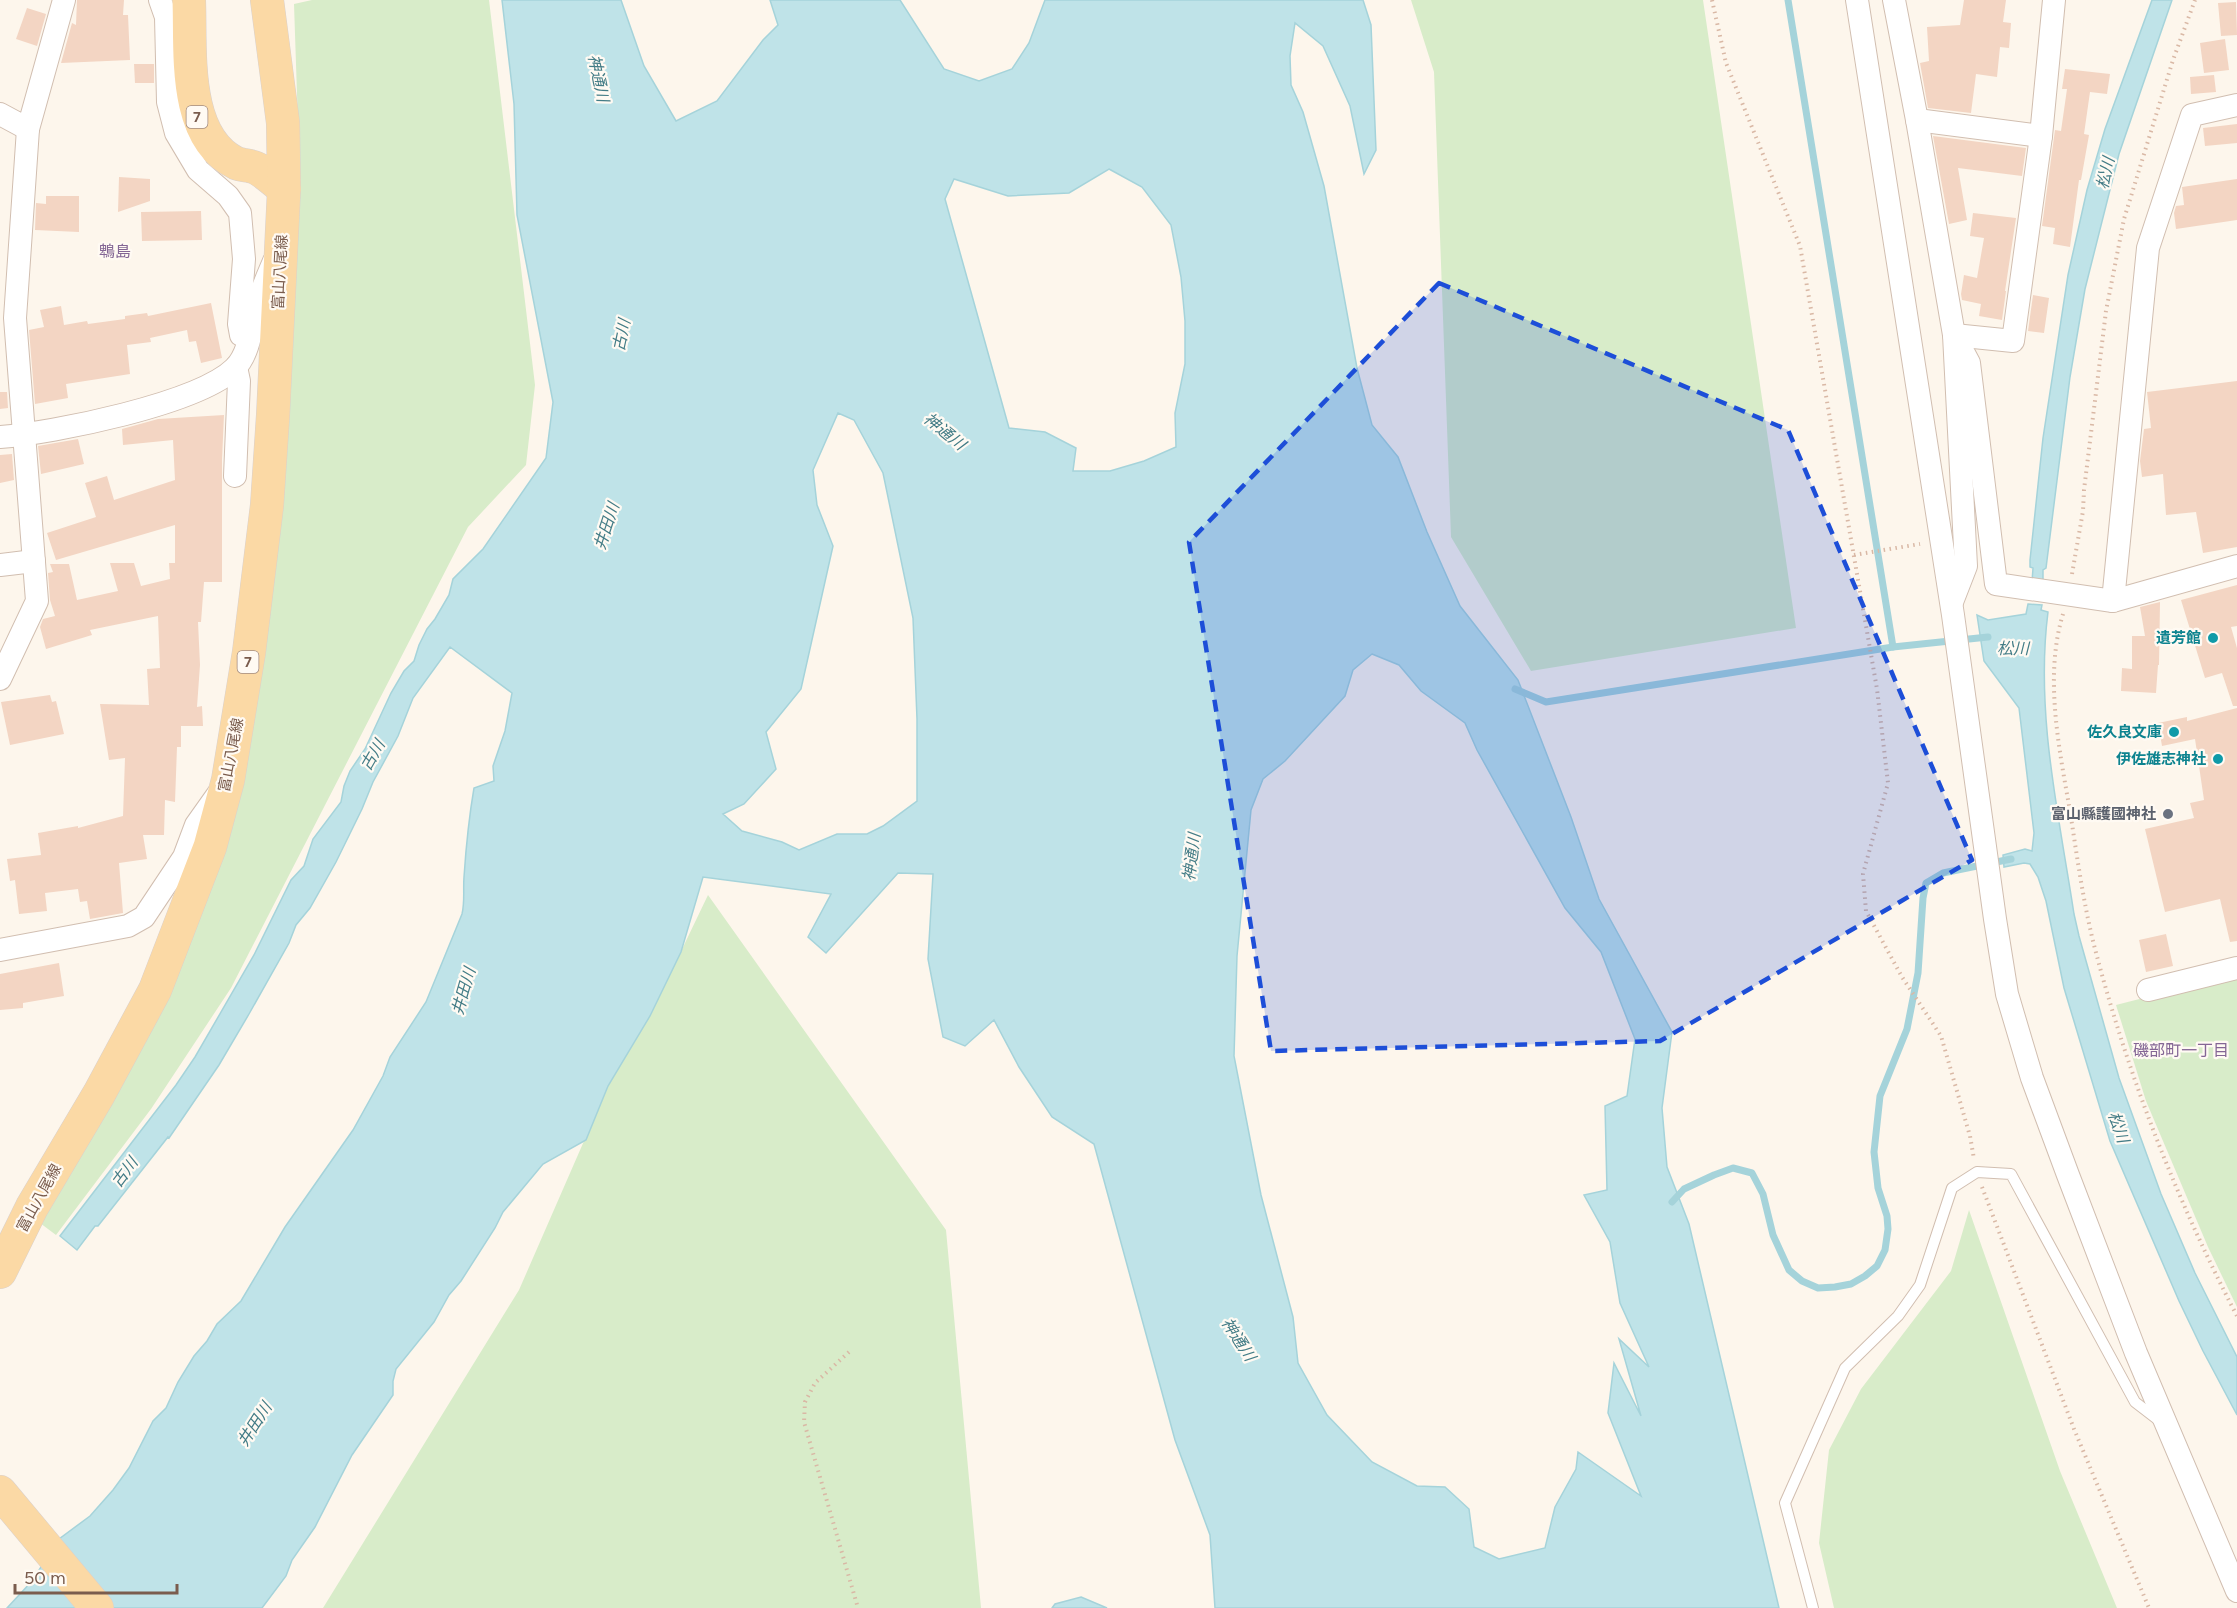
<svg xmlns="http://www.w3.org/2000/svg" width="2237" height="1608" font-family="Figtree,'Noto Sans JP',sans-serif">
<rect width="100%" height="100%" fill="#fdf6ec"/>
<g fill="#d8ecc9">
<path d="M312,0H489L535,385L526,465L468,527L231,988L151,1109L56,1235L40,1223L238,784L298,124L294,4Z"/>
<path d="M1411,0H1703L1796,628L1531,671L1451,537L1434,72Z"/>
<path d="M708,895L946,1230L981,1608H323L519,1290L608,1086L650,1016Z"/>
<path d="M2237,974V1307L2208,1247L2146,1101L2116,1005Z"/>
<path d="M1969,1210L2060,1471L2117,1608H1834L1819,1543L1829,1450L1861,1389L1951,1271Z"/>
</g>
<g fill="#bfe3e8" stroke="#a5d3da" stroke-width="1.5" fill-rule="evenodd">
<path d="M502,0H621L644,66L676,121L717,101L763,40L778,25L770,0H900L944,69L979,81L1012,69L1029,43L1045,0H1363L1371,25L1376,150L1364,174L1350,106L1323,46L1295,23L1290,56L1291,85L1303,112L1324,186L1357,368L1372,425L1398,457L1427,532L1460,606L1518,680L1571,817L1599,899L1672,1032L1662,1108L1667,1167L1689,1224L1779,1608H1215L1210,1535L1175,1440L1094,1144L1052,1117L1019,1067L994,1020L965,1046L943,1037L928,959L933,874L898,873L826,953L808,937L831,894L703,877L681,952L650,1016L608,1086L586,1140L543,1164L503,1212L495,1228L461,1281L449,1295L434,1322L396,1369L393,1381V1395L352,1455L315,1527L292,1560L286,1576L262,1608H7L32,1581L59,1539L90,1516L113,1490L129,1468L153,1421L166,1408L178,1382L194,1356L207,1341L217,1324L241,1301L285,1227L353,1130L383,1076L390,1057L426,1002L462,914C465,902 463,890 464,877C466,847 469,817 474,788L494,781L493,766L505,731L512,693L450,647L413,698L398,736L373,782L362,809L336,862L310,908L296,925L289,943L249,1014L219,1065L169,1138L168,1137L98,1226H95L77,1250L60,1236L176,1085L195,1057L254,955L291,880L304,866L313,839L341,802L344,786L350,771L365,749L391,693L404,671L414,661L419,645L427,629L435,619L449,595L453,579L483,549L546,458L553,402L517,215L514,104ZM1109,169L1142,187L1171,225L1181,277L1185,321V364L1175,413L1176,447L1144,461L1110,471H1073L1076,448L1045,432L1009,428L945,199L954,179L1008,196L1069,193ZM838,413L854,420L883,473L913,618L917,719V801L883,826L867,834H837L799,850L782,842L742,831L723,814L744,804L776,769L766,732L801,689L833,546L817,505L813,470ZM1372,654L1399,665L1421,691L1465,723L1477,750L1565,908L1601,952L1635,1039L1627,1096L1605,1106L1607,1190L1584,1195L1610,1242L1620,1303L1649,1367L1619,1339L1641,1416L1614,1363L1608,1413L1641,1496L1578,1452L1576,1469L1555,1507L1545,1548L1499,1559L1474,1547L1469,1509L1445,1487L1417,1486L1372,1462L1327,1415L1298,1363L1293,1317L1261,1195L1234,1056L1237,956L1251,810L1263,779L1285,761L1345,696L1353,670Z"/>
<path d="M2152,0H2172L2119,154L2085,289L2070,377L2046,568L2043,570V583L2032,582L2033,568L2030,567V560L2043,438L2068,275L2087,190L2105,129Z"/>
<path d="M2028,604L2042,605L2041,610L2048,612C2035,713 2059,815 2074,914L2079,936L2119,1078L2161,1194L2195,1273L2237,1357V1415L2203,1351L2179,1301L2110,1141L2064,988L2046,901L2038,877L2030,864L2024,863L2004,867L2003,855L2025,849L2032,851L2034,833L2019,708L1984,661L1977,615L1988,620L2026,614Z"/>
<path d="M1081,1597L1107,1608H1052L1055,1604Z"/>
</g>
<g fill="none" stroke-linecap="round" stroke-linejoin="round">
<g stroke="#a5d3da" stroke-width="7">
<path d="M1788,0L1893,647"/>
<path d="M1515,689L1546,702L1893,647L1988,637"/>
<path d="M1672,1202L1684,1189L1714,1175L1733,1168L1752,1173L1763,1194L1773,1235L1789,1270L1802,1281L1818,1288L1835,1287L1851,1284L1865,1276L1877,1266L1885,1250L1888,1229L1887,1216L1878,1188L1874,1152L1880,1096L1907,1029L1918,973L1923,898L1926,883L1943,873L2011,859"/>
</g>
</g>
<g fill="#f3d5c3">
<path d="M77,0H124L123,15H128L130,60L61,63L72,23L76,25Z"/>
<path d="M1964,0H2006L2003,22L2011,23L2009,48L2000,47L1997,77L1976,74L1971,113L1928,108L1920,63L1929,61L1927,27L1960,25Z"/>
<path d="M2236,2L2237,35L2221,36L2218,3Z"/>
<path d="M27,8L46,14L37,46L16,39Z"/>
<path d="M2225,39L2229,70L2204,73L2200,43Z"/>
<path d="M134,64H154V83H135Z"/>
<path d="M2065,69L2110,74L2107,94L2090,92L2084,134L2089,135L2081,180H2079L2070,247L2053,244L2055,228L2042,226L2055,130L2061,131L2067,89H2062Z"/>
<path d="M2214,75L2216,92L2191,94L2190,77Z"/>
<path d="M2237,124V143L2205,146L2203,128Z"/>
<path d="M1933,136L2026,148L2022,176L1958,168L1967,220L1949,224Z"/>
<path d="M119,177L150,179V201L118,212Z"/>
<path d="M2237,179V220L2176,229L2174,213L2176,206L2184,205L2182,187Z"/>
<path d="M46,196H79V232L35,230L36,203L46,204Z"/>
<path d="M201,211L202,240L142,241L141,212Z"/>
<path d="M1973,213L2016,218L2005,291H2006L2002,320L1979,316L1981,304L1962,300L1961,294L1964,275L1977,278L1984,238L1970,236Z"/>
<path d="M2033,295L2049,298L2044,333L2028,331Z"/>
<path d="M211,303L222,358L201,363L196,341L189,342L187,330L150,338L151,342L127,345L130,374L66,384L68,398L35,404L29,330L44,327L40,310L61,306L64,325L87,321L88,324L125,319V316L147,313L148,316Z"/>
<path d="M2237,381V547L2203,553L2196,512L2166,515L2163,474L2142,477L2140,461L2144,429L2151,428L2147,392Z"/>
<path d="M0,392H7L8,408L0,409Z"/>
<path d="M224,415L222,460V582H204L201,622H198L200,665L197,707L202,706L203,726H181V747H177L175,802L165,800L164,835H143L147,859L119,863L123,913L90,919L87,901L80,902L78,889L45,893L47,911L19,914L15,880L10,881L7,859L41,855L38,833L78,826V828L123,816L125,758L109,760L100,704L149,705L147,669L160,668L158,616L90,630L92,635L46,649L40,627L43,619L55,616L50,600L48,573L53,572L50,564H69L77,600L118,591L110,563H134L141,586L170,579L169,563H175V525L56,560L47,533L96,517L85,483L107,476L114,500L175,480L173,440L123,445L122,429L158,419Z"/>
<path d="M78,439L84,464L41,474L38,446Z"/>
<path d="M12,454L14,480L0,483V455Z"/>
<path d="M2237,585V626L2231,627L2237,648V706H2233L2222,673L2205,678L2181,600Z"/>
<path d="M2160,602L2159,665H2158L2156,693L2121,691L2122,668L2132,669V636H2145L2140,607Z"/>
<path d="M50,695L52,702L56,701L64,734L10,745L1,702Z"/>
<path d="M2237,708V941L2230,942L2220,899L2165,912L2145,829L2194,818L2190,803L2204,800L2195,739L2162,746L2158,723L2187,717V721Z"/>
<path d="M2166,934L2173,966L2146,972L2139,940Z"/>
<path d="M59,963L64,996L23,1003V1008L0,1010V974Z"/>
</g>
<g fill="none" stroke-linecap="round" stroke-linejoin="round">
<g stroke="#d1beb0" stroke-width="12">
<path id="lane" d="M1813,1608L1785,1503L1845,1368L1898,1316L1920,1285L1952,1188L1977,1172L2011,1174L2135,1402L2161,1422"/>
</g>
<g stroke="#d1beb0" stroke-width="24">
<g id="street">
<path d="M160,0L166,17L168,102L176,133L198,170L228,196L240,213L244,259L239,324L241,335"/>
<path d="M1857,0L1953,615L1995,919L2007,994L2032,1078L2068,1175L2136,1353L2237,1591"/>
<path d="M1894,0L1917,120L1954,335L1969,363L1996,584L2113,601L2237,566"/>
<path d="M0,114L28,129L64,0"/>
<path d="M1917,120L2041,136"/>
<path d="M0,437C53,433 198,404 235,368C251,352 252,320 259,299C263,286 269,273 274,261"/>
<path d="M235,476L239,381L236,367"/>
<path d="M0,565L34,561"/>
<path d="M2113,601L2148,248L2192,115L2237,105"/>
<path d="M1952,602L1966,566L1954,335L2013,341L2041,136L2054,0"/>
<path d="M0,679L37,601L15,318L28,129"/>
<path d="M0,950L128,926L144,917L184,857L196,825L218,794"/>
<path d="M2148,990L2237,968"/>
</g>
</g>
<g stroke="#dad1cd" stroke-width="34">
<g id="primary">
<path d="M189,0C191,50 182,137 236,163C243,166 252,165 258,169C267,174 275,182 284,189"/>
<path d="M0,1272L32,1207L99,1094L155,990L210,847L228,780L249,652L267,505L273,415L284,189L283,123L267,0"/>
<path d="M0,1492L97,1608"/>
</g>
</g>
<g stroke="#d9b8a5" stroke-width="4" stroke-dasharray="1.5 4.5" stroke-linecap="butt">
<path d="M1712,0L1726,63L1800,246L1877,689L1888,783L1863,874L1866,911L1902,977L1941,1036L1970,1136L1974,1159"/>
<path d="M1854,555L1920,544"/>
<path d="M2072,574L2083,511L2084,490L2106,311L2124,219L2173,60L2195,0"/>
<path d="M2063,614C2044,676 2059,748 2070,811C2077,856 2083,901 2094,945C2127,1073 2176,1199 2237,1316"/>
<path d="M1982,1187L2074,1429L2149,1608"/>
<path d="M849,1352L815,1383L805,1402L804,1422L858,1608"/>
</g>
<use href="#lane" stroke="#fff" stroke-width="10"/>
<use href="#street" stroke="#fff" stroke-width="22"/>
<use href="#primary" stroke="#fbd9a5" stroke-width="33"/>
</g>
<path fill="#1d4ed8" fill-opacity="0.2" stroke="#1d4ed8" stroke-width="4.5" stroke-dasharray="12 8" stroke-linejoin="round" d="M1439,283L1788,430L1972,860L1660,1041L1271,1051L1189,542Z"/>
<g fill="#0f9aa8" stroke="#fffaf3" stroke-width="2">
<circle cx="2213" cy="638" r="6"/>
<circle cx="2174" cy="732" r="6"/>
<circle cx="2218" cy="759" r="6"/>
</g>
<circle fill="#6b7280" stroke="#fffaf3" stroke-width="2" cx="2168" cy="814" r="6"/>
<g text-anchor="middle" stroke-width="4.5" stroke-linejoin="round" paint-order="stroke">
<g fill="#fffaf3" stroke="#a28b7f" stroke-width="1.5">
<rect x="186.5" y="106" width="21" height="22" rx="4.5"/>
<rect x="237.5" y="651" width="21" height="22" rx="4.5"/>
</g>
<g font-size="14" font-weight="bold" fill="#7a5c4d">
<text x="197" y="122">7</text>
<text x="248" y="667">7</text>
</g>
<g font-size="15" fill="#7a5c4d" stroke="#fffaf3">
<text transform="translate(280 272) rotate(-87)" y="5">富山八尾線</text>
<text transform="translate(231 755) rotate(-79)" y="5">富山八尾線</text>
<text transform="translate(39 1198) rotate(-61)" y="5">富山八尾線</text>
</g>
<g font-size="15" font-weight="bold" fill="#0d838f" stroke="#fffaf3" text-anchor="end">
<text x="2201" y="643">遺芳館</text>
<text x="2162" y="737">佐久良文庫</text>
<text x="2206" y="764">伊佐雄志神社</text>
</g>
<g font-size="15" font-weight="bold" fill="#5b616d" stroke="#fffaf3" text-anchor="end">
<text x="2156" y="819">富山縣護國神社</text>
</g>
<g font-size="16" font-style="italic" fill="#437c86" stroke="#fffaf3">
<text transform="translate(599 78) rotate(78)" y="6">神通川</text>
<text transform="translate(2105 173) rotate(-77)" y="6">松川</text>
<text transform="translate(621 335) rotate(-78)" y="6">古川</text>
<text transform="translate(945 431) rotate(39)" y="6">神通川</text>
<text transform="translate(606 526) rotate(-72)" y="6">井田川</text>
<text x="2013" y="654">松川</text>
<text transform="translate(372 755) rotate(-60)" y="6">古川</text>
<text transform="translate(1191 857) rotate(-83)" y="6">神通川</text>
<text transform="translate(463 991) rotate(-74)" y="6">井田川</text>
<text transform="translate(2119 1127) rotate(70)" y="6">松川</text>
<text transform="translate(124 1172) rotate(-53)" y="6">古川</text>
<text transform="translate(1239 1339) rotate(57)" y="6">神通川</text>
<text transform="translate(254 1424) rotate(-57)" y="6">井田川</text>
</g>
<g font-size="16" fill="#846695" stroke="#fffaf3">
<text x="115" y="257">鵯島</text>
<text x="2181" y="1056">磯部町一丁目</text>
</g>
</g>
<path d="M15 1584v9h162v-9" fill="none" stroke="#7a5c4d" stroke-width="3"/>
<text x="24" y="1584" font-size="18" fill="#7a5c4d" stroke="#fffaf3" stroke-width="4.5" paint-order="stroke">50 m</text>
</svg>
